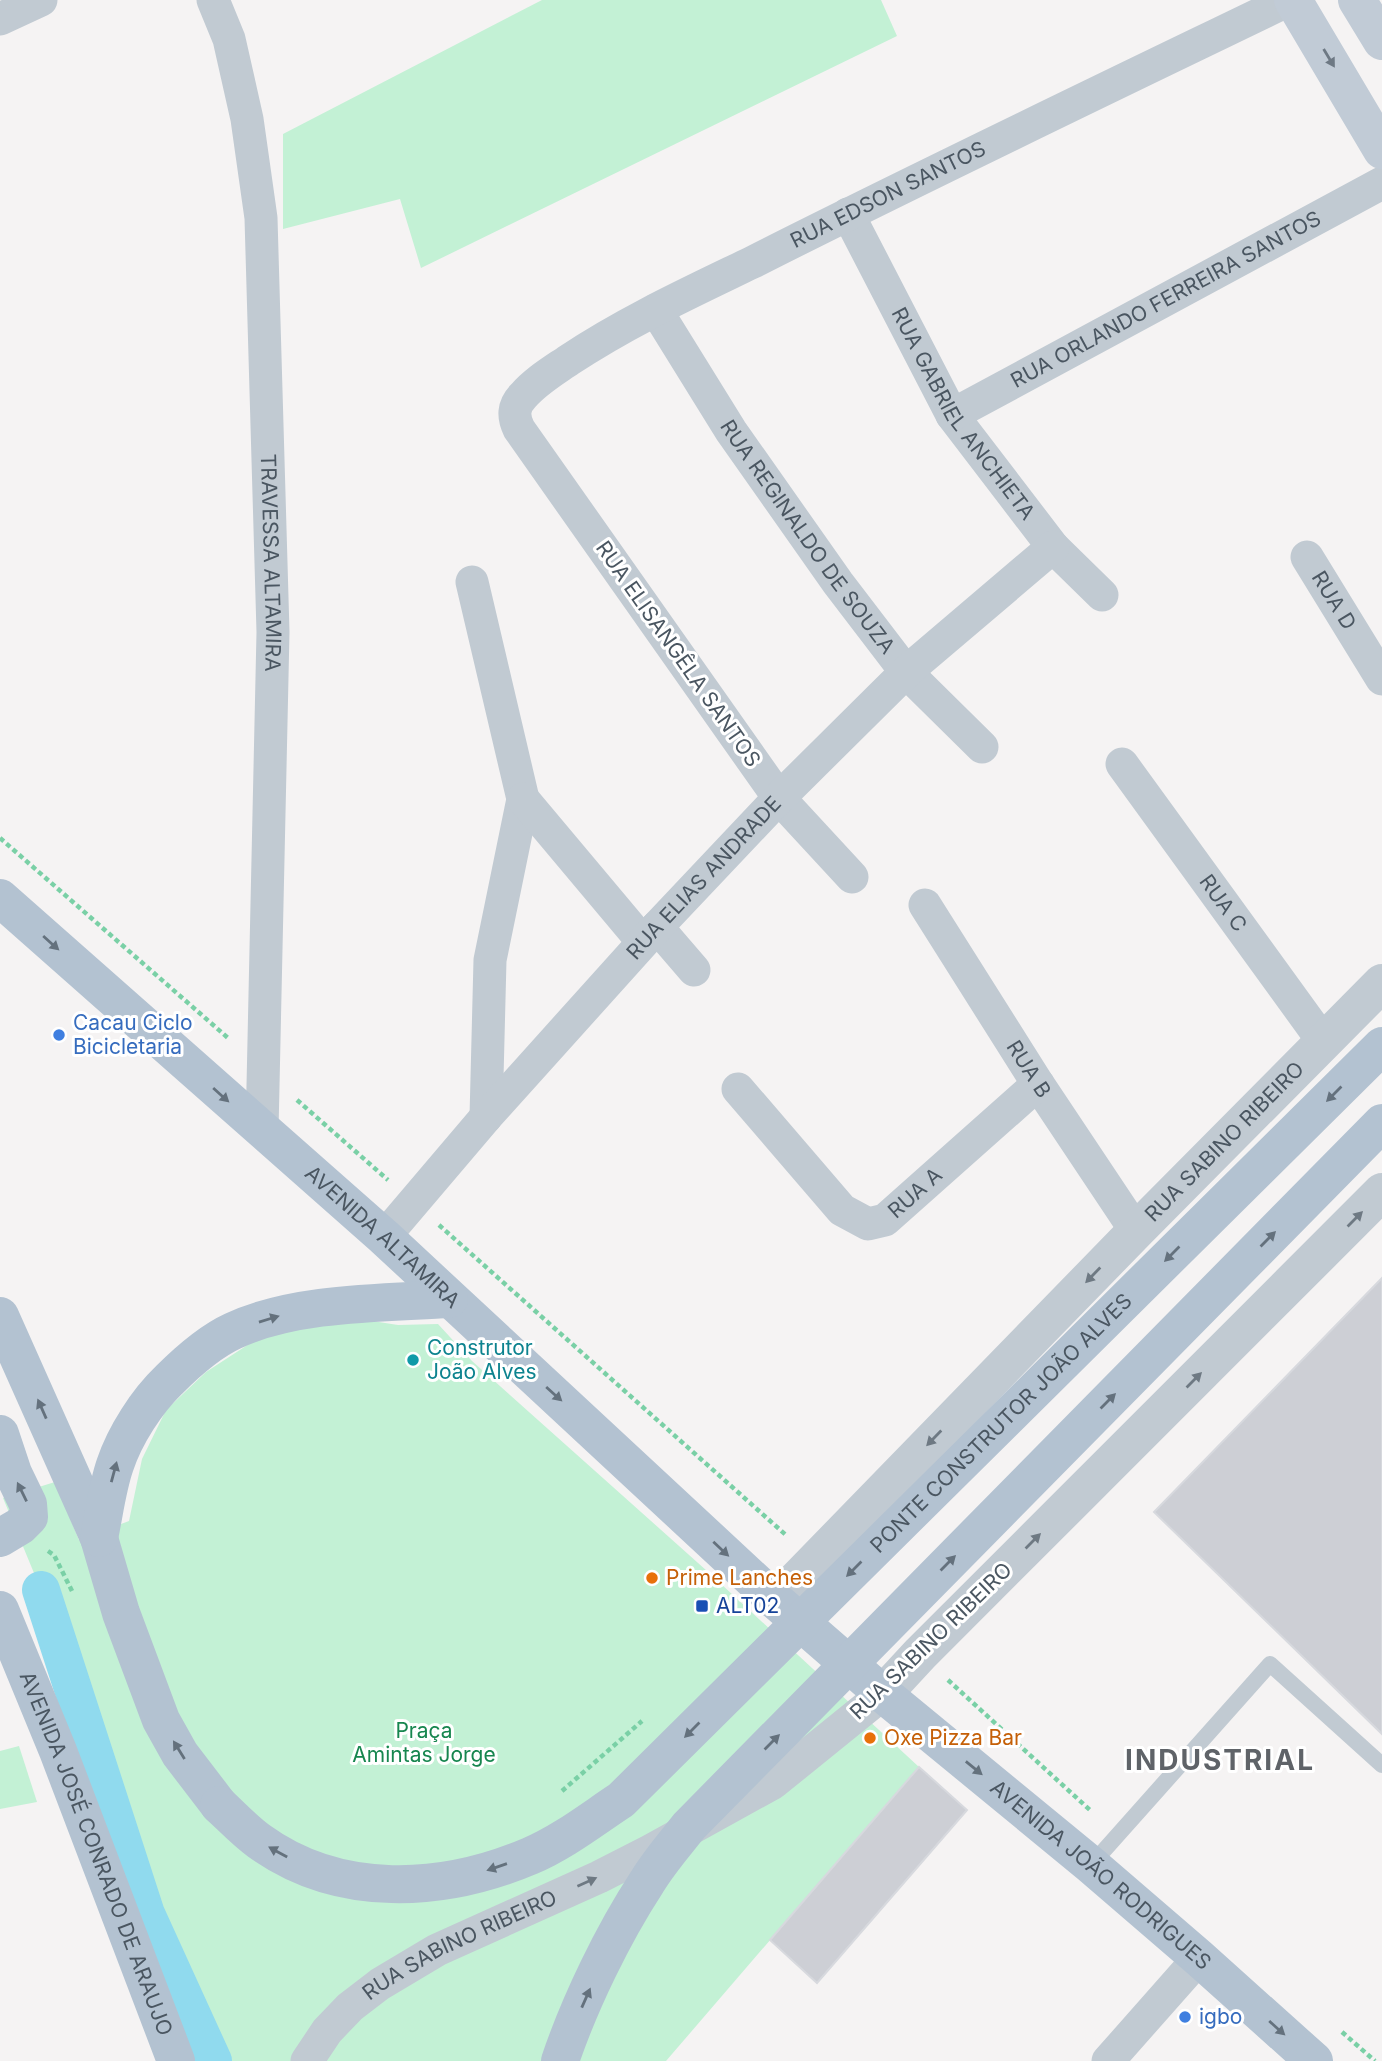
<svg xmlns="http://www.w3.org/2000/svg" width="1382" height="2061" font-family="Inter,sans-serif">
<rect width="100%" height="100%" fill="#f5f3f3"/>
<g fill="#c3f1d5">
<path d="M542,0H881L897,36L421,268L400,199L283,229V134Z"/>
<path d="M366,1320L398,1325L438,1324L472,1361L707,1571L919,1767L666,2061H213L146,1914L41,1590L3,1498L55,1482L79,1540L129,1521L142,1459L166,1410L206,1372L266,1333Z"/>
<path d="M19,1746L37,1802L0,1809V1751Z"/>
</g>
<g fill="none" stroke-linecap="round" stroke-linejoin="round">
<path stroke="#90daee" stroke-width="38" d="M41,1590L146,1914L213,2061"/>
</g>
<g fill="#cdcfd5" stroke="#d7d9de" stroke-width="2">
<path d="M1382,1278V1734L1154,1512Z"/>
<path d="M919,1767L967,1810L817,1983L770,1940Z"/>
</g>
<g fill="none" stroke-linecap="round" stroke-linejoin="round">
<g stroke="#7ad0a6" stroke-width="4.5" stroke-dasharray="5 3.5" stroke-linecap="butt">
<path d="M0,838L228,1038"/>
<path d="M297,1100L388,1180"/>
<path d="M439,1225L787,1536"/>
<path d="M48,1551L54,1555L72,1591"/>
<path d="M948,1680L1091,1811"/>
<path d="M562,1791L642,1721"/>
<path d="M1342,2032L1375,2061"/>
</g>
<path stroke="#c1cad2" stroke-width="16" d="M1091,1865L1270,1664L1382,1765"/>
<g stroke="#c1cad2" stroke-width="33">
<path id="s1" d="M213,0L229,39L247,119L261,218L273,632L262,1131"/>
<path d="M0,19L41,0"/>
<path id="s2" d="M848,214L952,415L1053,547L1102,595"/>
<path id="s3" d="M656,310L731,431L838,583L906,672L982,747"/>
<path id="s4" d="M952,415L1382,183"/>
<path id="s5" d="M1307,557L1382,679"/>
<path d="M472,582L523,799L490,960L486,1117"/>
<path id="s6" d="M1122,764L1323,1041"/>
<path d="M523,799L643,942"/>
<path id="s7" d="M852,877L779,798L519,429C513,417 513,406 523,396C536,381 553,371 569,360C626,322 689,293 751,263C929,173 1109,87 1289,0"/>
<path id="s8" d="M925,905L1038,1084L1136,1231"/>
<path d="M657,927L694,970"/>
<path id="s9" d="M738,1089L842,1210L868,1224L885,1220L1038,1084"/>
<path id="s10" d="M384,1237L486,1117L657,927L779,798L906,672L1053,547"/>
<path id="s11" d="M307,2061L327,2031L350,2007L380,1984L437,1950L599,1877L650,1851L773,1783L883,1694"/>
<path d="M1108,2061L1199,1958"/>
</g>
<g stroke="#c1cad2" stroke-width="38">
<path id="s12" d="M776,1601L1136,1231L1382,983"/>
<path d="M883,1694L920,1654L1382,1192"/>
</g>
<g stroke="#c1cbd6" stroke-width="38">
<path d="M1293,0L1382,150"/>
<path d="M1357,0L1382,41"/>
</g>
<g stroke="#b3c2d1" stroke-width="38">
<path id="s13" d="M0,898L384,1237L776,1601L883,1694L1091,1865L1199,1958L1314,2061"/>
<path d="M0,1316L99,1538L121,1613L161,1720L180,1754L219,1805"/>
<path d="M0,1434L13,1473L28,1504L29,1517L20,1526L0,1538"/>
<path d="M99,1538C104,1515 107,1488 115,1465C125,1435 147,1401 169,1380C188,1361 209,1342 233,1331C294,1302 382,1303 449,1299"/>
<path id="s14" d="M0,1610L58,1751L176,2061"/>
</g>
<g stroke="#b3c2d1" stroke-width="38">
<path id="s15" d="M219,1805C232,1817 245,1831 259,1841C339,1899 443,1893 530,1856C563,1842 592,1819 621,1800L1382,1046"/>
<path d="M560,2061C580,2002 613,1934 647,1882C659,1862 675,1844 689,1826L1382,1123"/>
</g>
</g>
<defs><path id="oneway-solid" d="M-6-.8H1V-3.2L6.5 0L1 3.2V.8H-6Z" transform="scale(1.75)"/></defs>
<use fill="#6e7984" href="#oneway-solid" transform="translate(1329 58) rotate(59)"/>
<g fill="#64717d">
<use href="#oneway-solid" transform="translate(51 943) rotate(42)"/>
<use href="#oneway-solid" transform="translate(1334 1094) rotate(135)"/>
<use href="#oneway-solid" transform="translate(221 1095) rotate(42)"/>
<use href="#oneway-solid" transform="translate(1268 1239) rotate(-45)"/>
<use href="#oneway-solid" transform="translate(1172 1254) rotate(135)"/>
<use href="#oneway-solid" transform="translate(269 1319) rotate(-17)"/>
<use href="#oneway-solid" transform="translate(554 1394) rotate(42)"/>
<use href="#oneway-solid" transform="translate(1108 1401) rotate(-45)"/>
<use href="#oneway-solid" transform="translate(42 1409) rotate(-114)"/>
<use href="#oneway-solid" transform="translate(114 1472) rotate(-75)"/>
<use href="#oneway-solid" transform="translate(22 1492) rotate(-116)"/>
<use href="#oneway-solid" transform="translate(721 1549) rotate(43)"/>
<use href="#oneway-solid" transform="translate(948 1563) rotate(-45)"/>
<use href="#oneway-solid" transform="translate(854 1569) rotate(135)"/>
<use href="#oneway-solid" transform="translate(692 1730) rotate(135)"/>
<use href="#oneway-solid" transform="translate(772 1742) rotate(-45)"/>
<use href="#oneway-solid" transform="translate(179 1750) rotate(-122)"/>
<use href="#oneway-solid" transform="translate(974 1768) rotate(39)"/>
<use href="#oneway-solid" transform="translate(278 1852) rotate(-151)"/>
<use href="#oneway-solid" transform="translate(497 1867) rotate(161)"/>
<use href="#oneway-solid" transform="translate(586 1998) rotate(-66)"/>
<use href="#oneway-solid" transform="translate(1277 2028) rotate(42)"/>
</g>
<g fill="#6e7983">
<use href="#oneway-solid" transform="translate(1355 1219) rotate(-45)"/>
<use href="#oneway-solid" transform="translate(1093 1275) rotate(134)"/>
<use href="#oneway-solid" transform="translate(1194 1380) rotate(-45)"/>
<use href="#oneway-solid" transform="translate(934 1438) rotate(134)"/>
<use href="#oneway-solid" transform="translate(1033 1541) rotate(-45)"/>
<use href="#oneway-solid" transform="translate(587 1882) rotate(-24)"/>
</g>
<g fill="#3f7fe0" stroke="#fff" stroke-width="2.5">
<circle cx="59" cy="1035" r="7"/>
<circle cx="1185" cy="2017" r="7"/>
</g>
<circle fill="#0f9aa8" stroke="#fff" stroke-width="2.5" cx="413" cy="1360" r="7"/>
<g fill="#e8710a" stroke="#fff" stroke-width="2.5">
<circle cx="652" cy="1578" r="7"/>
<circle cx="870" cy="1738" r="7"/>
</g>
<rect fill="#1a4fb4" stroke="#fff" stroke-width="2.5" x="695" y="1599" width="14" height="14" rx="3.5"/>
<g text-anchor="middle" stroke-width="6" stroke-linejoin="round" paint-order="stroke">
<g font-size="21" fill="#4a5661" stroke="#fff">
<text dy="7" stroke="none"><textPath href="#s7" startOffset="1013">RUA EDSON SANTOS</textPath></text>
<text dy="7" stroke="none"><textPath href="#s4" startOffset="243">RUA ORLANDO FERREIRA SANTOS</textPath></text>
<text dy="7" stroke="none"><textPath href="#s2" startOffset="231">RUA GABRIEL ANCHIETA</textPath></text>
<text dy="7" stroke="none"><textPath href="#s3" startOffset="273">RUA REGINALDO DE SOUZA</textPath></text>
<text dy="7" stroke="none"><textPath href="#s1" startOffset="569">TRAVESSA ALTAMIRA</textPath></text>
<text dy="7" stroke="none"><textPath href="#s5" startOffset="51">RUA D</textPath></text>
<text transform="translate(678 654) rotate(55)" y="7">RUA ELISANGÊLA SANTOS</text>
<text dy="7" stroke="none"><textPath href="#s10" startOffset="481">RUA ELIAS ANDRADE</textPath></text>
<text dy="7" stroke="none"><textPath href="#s6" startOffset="172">RUA C</textPath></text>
<text dy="7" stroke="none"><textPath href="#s8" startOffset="194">RUA B</textPath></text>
<text dy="7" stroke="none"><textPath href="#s12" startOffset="642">RUA SABINO RIBEIRO</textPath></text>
<text dy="7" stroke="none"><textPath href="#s9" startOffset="247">RUA A</textPath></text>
<text dy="7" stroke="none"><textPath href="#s13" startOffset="511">AVENIDA ALTAMIRA</textPath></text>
<text dy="7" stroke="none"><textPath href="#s15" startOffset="980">PONTE CONSTRUTOR JOÃO ALVES</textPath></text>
<text transform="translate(931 1641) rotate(-44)" y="7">RUA SABINO RIBEIRO</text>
<text dy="7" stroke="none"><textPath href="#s14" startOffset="262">AVENIDA JOSÉ CONRADO DE ARAUJO</textPath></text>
<text dy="7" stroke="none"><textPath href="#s13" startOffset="1472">AVENIDA JOÃO RODRIGUES</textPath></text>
<text dy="7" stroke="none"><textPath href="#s11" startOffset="196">RUA SABINO RIBEIRO</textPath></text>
</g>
<g font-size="21" fill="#366cbe" stroke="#fff" text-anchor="start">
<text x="73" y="1030">Cacau Ciclo<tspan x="73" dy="24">Bicicletaria</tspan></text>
<text x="1199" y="2024">igbo</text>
</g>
<g font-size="21" fill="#0d838f" stroke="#fff" text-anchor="start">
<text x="427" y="1355">Construtor<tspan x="427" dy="24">João Alves</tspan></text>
</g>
<g font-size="21" fill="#c56008" stroke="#fff" text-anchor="start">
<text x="666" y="1585">Prime Lanches</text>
<text x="884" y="1745">Oxe Pizza Bar</text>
</g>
<g font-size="21" fill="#164399" stroke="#fff" text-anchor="start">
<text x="716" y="1613">ALT02</text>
</g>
<g font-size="21" fill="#17864f" stroke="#fff">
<text x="424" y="1738">Praça<tspan x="424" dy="24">Amintas Jorge</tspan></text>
</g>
<g font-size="28" font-weight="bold" letter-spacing="2" fill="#5f6368" stroke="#fff">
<text x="1220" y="1770">INDUSTRIAL</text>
</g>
</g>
</svg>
